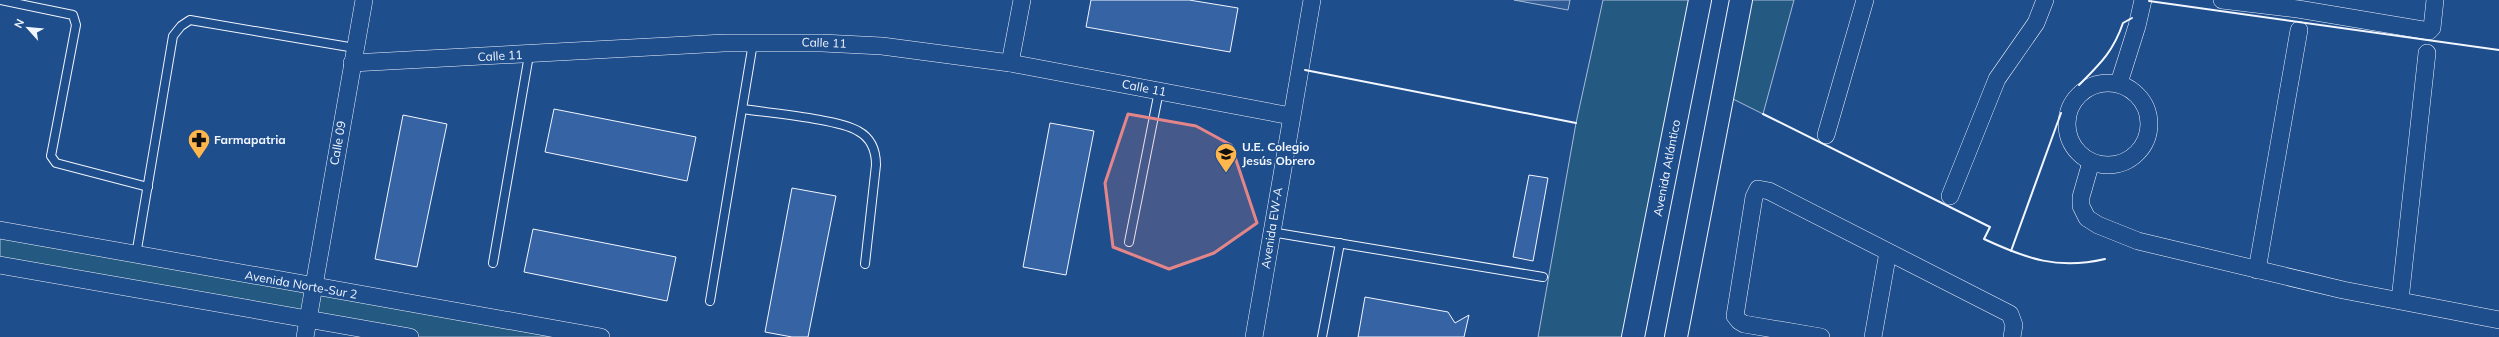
<svg xmlns="http://www.w3.org/2000/svg" width="2499" height="337" font-family="Mulish,sans-serif">
<rect width="100%" height="100%" fill="#1f4e8c"/>
<g fill="#245a82" stroke="#a8bbd7">
<path d="M1603,0H1700L1633,337H1538L1576,123Z"/>
<path d="M1741,0H1794L1763,114L1721,93Z"/>
<path d="M0,230L601,337H410L0,265Z"/>
</g>
<path fill="#305b95" stroke="#a8bbd7" d="M1514,0H1570L1568,10Z"/>
<g fill="#3563a3" stroke="#f2f6ff">
<path d="M1091,0H1189L1238,8L1230,52L1086,27Z"/>
<path d="M554,109L696,137L687,181L545,152Z"/>
<path d="M403,115L447,124L417,267L375,259Z"/>
<path d="M1050,123L1094,131L1066,275L1023,267Z"/>
<path d="M1529,175L1548,178L1533,261L1513,257Z"/>
<path d="M792,188L836,196L808,337H792L765,332Z"/>
<path d="M533,229L676,257L667,301L524,272Z"/>
<path d="M1365,297L1448,312L1455,323L1469,315L1464,337H1358Z"/>
</g>
<g fill="none" stroke-linecap="round" stroke-linejoin="round">
<g stroke="#f2f6ff" stroke-width="10">
<g id="service">
<path d="M0,0L73,15L76,25L51,156L56,163L148,187"/>
<path d="M743,109C768,113 839,119 858,131C871,138 876,151 876,165L865,264"/>
<path d="M1271,232L1543,277"/>
<path d="M1129,242L1159,91"/>
<path d="M136,255L173,36L181,26L190,20L355,48"/>
<path d="M493,263L529,55"/>
<path d="M710,301L753,43"/>
<path d="M1322,337L1340,243"/>
</g>
</g>
<g stroke="#f2f6ff" stroke-width="18">
<g id="minor">
<path d="M2222,0L2298,9L2429,31L2432,28L2435,0"/>
<path d="M352,63L724,43H822L882,46L1010,63L1291,116"/>
<path d="M1010,63L1022,0"/>
<circle cx="2108" cy="124" r="41"/>
<path d="M2119,83L2137,26L2143,0"/>
<path d="M1826,135L1865,0"/>
<path d="M2091,162L2081,197V206L2087,218L2098,225L2138,241L2343,290L2499,320"/>
<path d="M1950,196L1997,79L2036,23L2045,0"/>
<path d="M0,230L601,337"/>
<path d="M0,265L410,337"/>
<path d="M2257,270L2299,30"/>
<path d="M2400,300L2427,53"/>
<path d="M305,337L364,0"/>
<path d="M1254,337L1312,0"/>
<path d="M1821,337L1744,324L1739,321L1735,316L1754,197L1758,189L1769,191L2010,314L2014,325L2012,337"/>
<path d="M1873,337L1888,252"/>
</g>
</g>
<g stroke="#f2f6ff" stroke-width="24">
<g id="secondary">
<path d="M1633,337L1700,0"/>
<path d="M1676,337L1741,0"/>
</g>
</g>
<use href="#service" stroke="#1f4e8c" stroke-width="8"/>
<use href="#minor" stroke="#1f4e8c" stroke-width="17"/>
<use href="#secondary" stroke="#1f4e8c" stroke-width="22"/>
<g stroke="#f2f6ff" stroke-width="2">
<path d="M2149,1L2499,50"/>
<path d="M1305,70L1576,123"/>
<path d="M2079,85C2100,64 2113,52 2123,23L2132,18"/>
<path d="M1763,114L1990,227L1984,239C2027,259 2058,270 2105,259"/>
<path d="M2011,251L2061,113"/>
</g>
</g>
<path fill="#e38589" fill-opacity="0.2" stroke="#e38589" stroke-width="3" stroke-linejoin="round" d="M1128,114L1196,126L1231,145L1257,223L1214,253L1169,269L1113,247L1105,183Z"/>
<defs>
<g id="pharmacy-pin" transform="scale(1.15)"><path d="M0 17L-7.5 6A9.5 9.5 0 1 1 7.5 6Z" fill="#ffb74d" stroke="#1f4e8c"/><path d="M-2-6h4v4h4v4h-4v4h-4v-4h-4v-4h4Z" fill="#111"/></g>
<g id="school-pin" transform="scale(1.15)"><path d="M0 17L-7.5 6A9.5 9.5 0 1 1 7.5 6Z" fill="#ffb74d" stroke="#1f4e8c"/><path d="M0-5L7-2L0 1L-7-2ZM-4 1L0 2.5L4 1V4Q0 6-4 4Z" fill="#111"/></g>
</defs>
<g fill-rule="evenodd">
<use href="#pharmacy-pin" x="199" y="140"/>
<use href="#school-pin" x="1226" y="154"/>
</g>
<g text-anchor="middle" stroke-width="3" stroke-linejoin="round" paint-order="stroke">
<g font-size="12" fill="#f2f6ff" stroke="#1f4e8c">
<text transform="translate(824 43) rotate(2)" y="4">Calle 11</text>
<text transform="translate(500 56) rotate(-3)" y="4">Calle 11</text>
<text transform="translate(1144 88) rotate(11)" y="4">Calle 11</text>
<text transform="translate(338 143) rotate(-80)" y="4">Calle 09</text>
<text transform="translate(1667 168) rotate(-79)" y="4">Avenida Atlántico</text>
<text transform="translate(1272 228) rotate(-81)" y="4">Avenida EW-A</text>
<text transform="translate(301 285) rotate(10)" y="4">Avenida Norte-Sur 2</text>
</g>
<g font-size="12" font-weight="bold" fill="#f2f6ff" stroke="#1f4e8c" text-anchor="start">
<text x="214" y="144">Farmapatria</text>
<text x="1242" y="151">U.E. Colegio<tspan x="1242" dy="14">Jesús Obrero</tspan></text>
</g>
</g>
<g transform="translate(28 28) rotate(297)" stroke="#1f4e8c" stroke-width="3" paint-order="stroke">
<path d="M0-3L7 15L0 10L-7 15Z" fill="#f2f6ff"/>
<text y="-6" font-size="11" font-weight="bold" text-anchor="middle" fill="#f2f6ff">N</text>
</g>
</svg>
